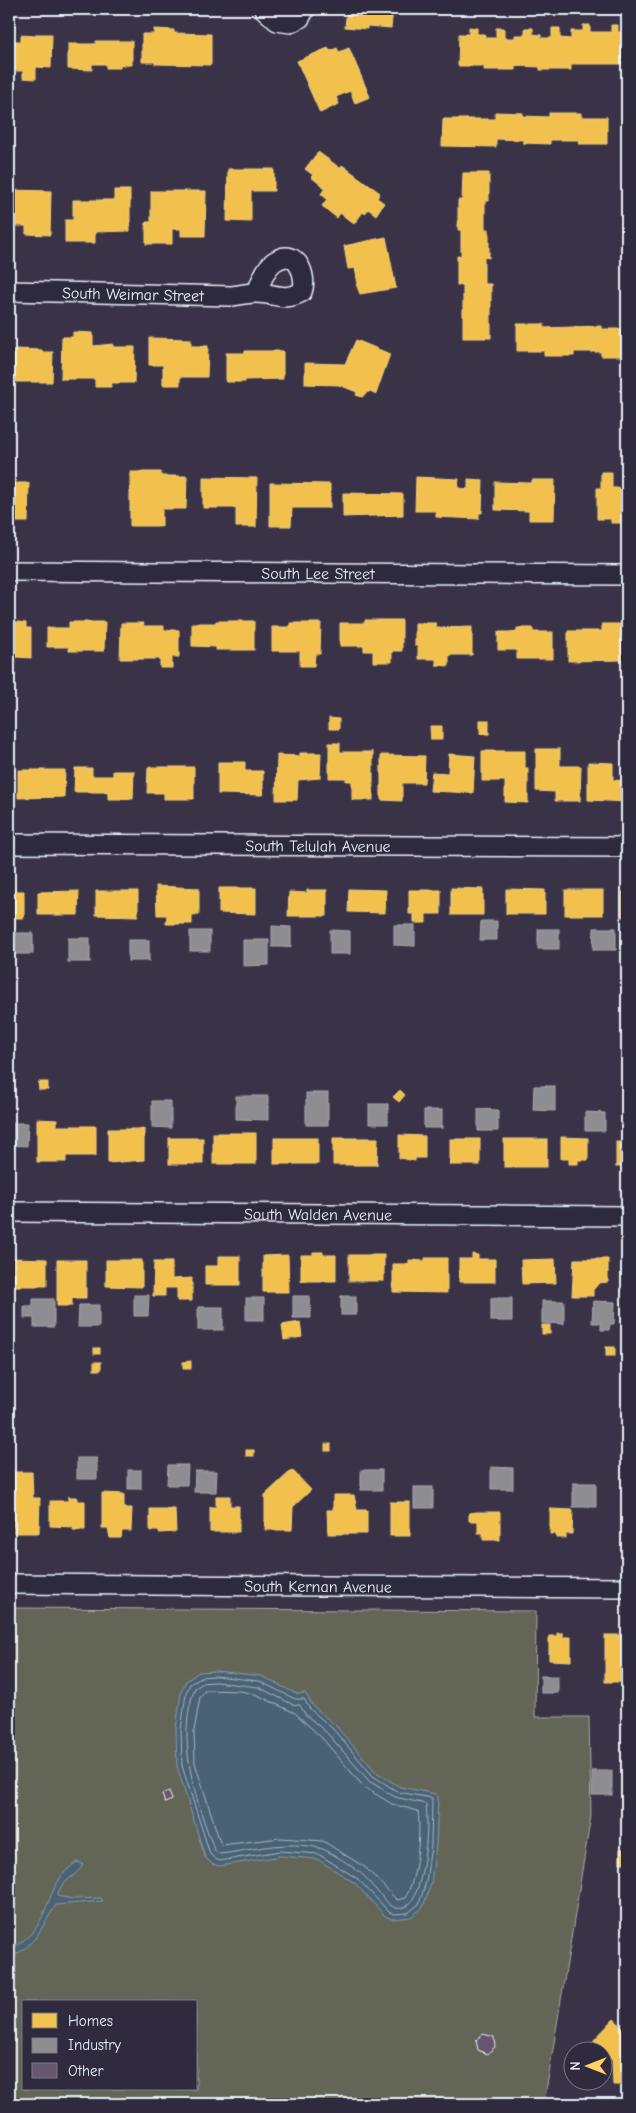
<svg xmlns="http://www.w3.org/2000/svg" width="636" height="2113" font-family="'Comic Neue',sans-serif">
<rect width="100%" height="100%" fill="#3a3347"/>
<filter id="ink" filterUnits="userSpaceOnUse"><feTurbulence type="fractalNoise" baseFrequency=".02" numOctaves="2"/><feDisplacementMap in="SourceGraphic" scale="10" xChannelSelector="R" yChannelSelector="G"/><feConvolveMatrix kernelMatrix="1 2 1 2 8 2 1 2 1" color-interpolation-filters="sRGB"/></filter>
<g filter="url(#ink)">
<path fill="#646657" stroke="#a6aca8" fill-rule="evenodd" d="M9,1608L536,1611L535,1717H589L591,1816L544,2104H9ZM24,2002H196V2089H24Z"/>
<g fill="#4a6274" stroke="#899ba9">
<path d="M216,1671L261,1676L297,1694L305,1693L313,1706L335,1725L376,1772L400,1787L436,1794L438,1798L436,1845L431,1883L423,1907L411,1917L392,1919L385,1916L355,1883L317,1859L281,1856L220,1866L212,1864L205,1857L177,1766L176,1730L181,1692L186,1681L199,1672Z"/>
<path d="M77,1862L83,1864C78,1877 60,1880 57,1896L72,1899L101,1898L103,1901L56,1905C38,1932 39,1941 9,1959V1951C20,1943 31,1936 38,1925C51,1902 53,1877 77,1862Z"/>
</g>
<g fill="#f2c14e" stroke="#efcf81">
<path d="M347,9H393L391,28L367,26V29L345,27Z"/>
<rect x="502" y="9" width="32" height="2"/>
<path d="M583,25H590V32H611V25H618V32H627V64H571V70H540V67L515,66V70H484V66H458L459,34H469V27L477,28V34H485V38H496V28H504V38H515V35H525V28H533V34L541,35V38H552V28H560V38L571,39V31H583Z"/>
<path d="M154,29L174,30V33L211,34V65L155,64V62H142V34H154Z"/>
<path d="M36,34H52L51,68L36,67V79L23,78V71H13V66H9V41H21V35L36,36Z"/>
<path d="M96,41H132V65H120V68H106V64H92V70L68,69V44H96Z"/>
<path d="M328,48L330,51L337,48L339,52L349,48L370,97L355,103L350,91L336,97L339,104L320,113L297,61Z"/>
<path d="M495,112L523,113V116L549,117V113H581V117H607V144H579V140H550V144L523,143V140L496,139V147L442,146L443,119H495Z"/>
<path d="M318,152L340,168L342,165L380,193L377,198L384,203L376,215L368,209L365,214L363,212L354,224L340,213L337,218L322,206L327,199L321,194L325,188L311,177L313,175L305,169Z"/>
<path d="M228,169H274V191H251V222L227,221Z"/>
<path d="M463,173H489V201H485V229H489V258L484,257V284H491V338H463V285H457V256H461V230H458V200H462Z"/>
<path d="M9,190L51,191L50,235L26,234V226H15L14,242H9Z"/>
<path d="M114,190H130V231L95,232V243H65V220H73V200H114Z"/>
<path d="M151,191H206L205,236H181V229H172V244H146V222H151Z"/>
<path d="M386,237L396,288L360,294L356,284H358L355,268L348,269L344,246Z"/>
<path d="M517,324H544V328L601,326V329H627V356H601V352H574V356H544V351H517Z"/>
<path d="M73,332L93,333V346L113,344V347H135L134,383H111V387H95V379H61L62,337H73Z"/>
<path d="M149,338L191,339V346H208L207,377H180V385H163V365H149Z"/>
<path d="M356,340L390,354L376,394L370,391L362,397L356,395L357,392L339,385L305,384V363L345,364Z"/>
<path d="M15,349L42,350V352H53L52,382H9V351H15Z"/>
<path d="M245,351H283V379L245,380V382H226V353H245Z"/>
<path d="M130,472H161V476H187L186,509H162V526H130Z"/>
<path d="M601,472H612V488H627V523H611V519H597V488H601Z"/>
<path d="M203,477L257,478L256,527H236V508H203Z"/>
<path d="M416,477L459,479L458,488L468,489V479L483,480L482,513H479V519L436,517V511H415Z"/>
<path d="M532,480H555L554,520H529V511L495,510V482L532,483Z"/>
<path d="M9,483H29L28,522H9Z"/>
<path d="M270,483L330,484V508H292L291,526H270Z"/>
<path d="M343,493L403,494V515L343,517Z"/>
<path d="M365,620H402V651H392V662H373V651H364V646H340V623H365Z"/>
<path d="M9,621L26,623V628H31V658L16,657V665L10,670Z"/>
<path d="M216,621H254V650H216V647L192,646V623H216Z"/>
<path d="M69,622H105L104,651H69V647H47V628H69Z"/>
<path d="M121,623H144L143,626H164V630H179V657H172V668H160V659H120Z"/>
<path d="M290,623H321L320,654H315L314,666H300V651H272V627H290Z"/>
<path d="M415,623H436V628L472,627V655H449V666L436,665V659H418V646H415Z"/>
<path d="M602,624H625V660L568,661V631H602Z"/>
<path d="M517,628H533V632H553V659H517V650H498V632H517Z"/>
<path d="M329,718L339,719V729H329Z"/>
<rect x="480" y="720" width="9" height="14"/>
<path d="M430,726H442V740H431Z"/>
<path d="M329,743H340V752H373V800H352V781H346V778H329Z"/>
<path d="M536,749H560V766H581L580,801H555V792L536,791Z"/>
<path d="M482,751H525V768H528V803L505,802V781H482Z"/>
<path d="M300,753H321L320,778L298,780L297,800H276L277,755L300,756Z"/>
<path d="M449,754L475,756L473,793L430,791L432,772L448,773Z"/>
<path d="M381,755L425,756L424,783H402V801L381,800Z"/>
<path d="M218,762H245V771H263V795L218,794Z"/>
<path d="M588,762L613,763V780L627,781V802L588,800Z"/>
<path d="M148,767H194V799H164V793H147Z"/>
<path d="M75,768H92V776H113V771H134L133,799H108V792H74Z"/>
<path d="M18,770H65L64,797L18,798Z"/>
<path d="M156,886L199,888V915H192V924H166L167,915H157Z"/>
<path d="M219,888H256V914L219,913Z"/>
<path d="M451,888L483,889V915H451Z"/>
<path d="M349,889L386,890L385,913L348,912Z"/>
<path d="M506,889L545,890V914H506Z"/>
<path d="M307,890H327V916H288L289,892L307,893Z"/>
<path d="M409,890H441V914H426V923H414V914H409Z"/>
<rect x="565" y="890" width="38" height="25"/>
<path d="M9,891H24V918H15V929H9Z"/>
<path d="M79,891L78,915H38V892Z"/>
<path d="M96,891H138V916L96,915Z"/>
<rect x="622" y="892" width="5" height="25"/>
<path d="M38,1082H48V1090H39Z"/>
<path d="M400,1090L405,1095L399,1102L393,1097Z"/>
<path d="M37,1119L57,1120V1126H96V1156H66V1162H37Z"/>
<path d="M108,1129H144V1160L108,1163Z"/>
<rect x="213" y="1133" width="43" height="31"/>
<path d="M399,1135L425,1136V1158H415V1161L399,1158Z"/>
<path d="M561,1137L588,1138V1160H578V1164H569V1159H561Z"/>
<rect x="169" y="1138" width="34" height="26"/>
<rect x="274" y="1138" width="44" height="26"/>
<path d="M333,1138H378L377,1165H333Z"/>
<rect x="450" y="1139" width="30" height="26"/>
<rect x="504" y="1139" width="43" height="28"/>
<rect x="616" y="1142" width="11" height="25"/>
<path d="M313,1252H323V1255H336V1281H301V1255H313Z"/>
<path d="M472,1254L478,1255V1259H495V1282H459V1259H472Z"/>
<path d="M288,1255L289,1292H263V1256Z"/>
<rect x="349" y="1255" width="35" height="26"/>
<path d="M218,1256H240V1285H205V1266H218Z"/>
<path d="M10,1258L47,1259V1286H10Z"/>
<path d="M425,1258H447V1293L393,1292V1264H409V1260L425,1261Z"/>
<path d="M555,1259L556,1283L522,1284L521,1260Z"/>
<path d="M574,1259H608V1282L599,1283L593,1290V1296H572Z"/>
<path d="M57,1260H86V1298H72V1306H57Z"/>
<path d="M106,1260H142V1287L106,1286Z"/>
<path d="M154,1262H172V1279L192,1278V1301H177V1288H165V1296H153Z"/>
<rect x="624" y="1269" width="3" height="24"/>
<path d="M300,1322L302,1337L284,1340L282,1325Z"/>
<rect x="542" y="1325" width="8" height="9"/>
<rect x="606" y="1347" width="9" height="9"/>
<rect x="94" y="1348" width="6" height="6"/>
<path d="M191,1361V1369H183V1362Z"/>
<rect x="94" y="1362" width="7" height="8"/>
<rect x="325" y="1444" width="6" height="7"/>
<rect x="246" y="1450" width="8" height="6"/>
<path d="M292,1470L311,1490L293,1507L292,1530H265V1495Z"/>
<path d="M9,1472H32L33,1498H40L39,1533H14V1527L9,1526Z"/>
<path d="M102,1493L124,1494V1508H132L131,1531H122L121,1538H110L108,1528H102Z"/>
<path d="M333,1495H354L357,1510H367V1534H328L327,1510H333Z"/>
<path d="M216,1496H230V1506H239V1532H210V1507H216Z"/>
<path d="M68,1497H77V1501H85V1530H73V1527L50,1526V1501H68Z"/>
<rect x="390" y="1502" width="20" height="34"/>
<path d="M150,1509H175L176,1532L159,1533V1531H150Z"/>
<path d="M550,1509L573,1510L572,1534H566V1538H556V1534H550Z"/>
<path d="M477,1512H500V1540H483V1533H478V1521H469V1513Z"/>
<rect x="623" y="1512" width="4" height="23"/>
<path d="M557,1633H563V1637H571V1661L549,1660V1636H557Z"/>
<rect x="605" y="1635" width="22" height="47"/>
<path d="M625,1823H627V1894L626,1863H620V1849H625Z"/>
<path d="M614,2019L627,2031V2089V2085H613L612,2059L593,2041Z"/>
</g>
<g fill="#8d8d92" stroke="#a8abb1">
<path d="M481,921H497V940H480Z"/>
<path d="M394,925H415V946L394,945Z"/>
<path d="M272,926L291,927V947H272Z"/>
<path d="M594,928H616V950H593Z"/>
<rect x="538" y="929" width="21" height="20"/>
<path d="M330,930L350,931V954H330Z"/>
<rect x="190" y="931" width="20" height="20"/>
<rect x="10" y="933" width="23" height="21"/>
<rect x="68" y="938" width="22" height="24"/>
<rect x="128" y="940" width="21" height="21"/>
<path d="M243,940H269V965L243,966Z"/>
<path d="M534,1086H555V1111L533,1110Z"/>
<rect x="306" y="1093" width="22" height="32"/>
<path d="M236,1096H268V1120L236,1119Z"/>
<path d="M152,1101H171V1128L152,1127Z"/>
<rect x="369" y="1104" width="19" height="20"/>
<path d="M478,1109L498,1110V1131H478Z"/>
<rect x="424" y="1110" width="18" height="18"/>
<path d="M585,1112L605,1113V1131H585Z"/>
<path d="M9,1123H28L27,1146L9,1145Z"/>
<path d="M134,1295H149L148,1316H134Z"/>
<path d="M293,1296H310L311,1318H293Z"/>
<rect x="341" y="1296" width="15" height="19"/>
<rect x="246" y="1298" width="18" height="22"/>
<rect x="491" y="1298" width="21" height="23"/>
<path d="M33,1299H54V1327H34V1318H24V1306H33Z"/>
<path d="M542,1301H564V1324L542,1323Z"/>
<path d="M593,1301L615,1302L614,1324H610L609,1330H601V1323H592Z"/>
<path d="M79,1305H99V1327H78Z"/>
<rect x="198" y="1307" width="25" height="23"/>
<rect x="77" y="1458" width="20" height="21"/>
<path d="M168,1465H188L187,1485H167Z"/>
<path d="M491,1467L513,1468V1489H491Z"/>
<rect x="128" y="1470" width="13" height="19"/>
<rect x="361" y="1470" width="21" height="20"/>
<path d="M195,1471H217L216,1492H194Z"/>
<rect x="573" y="1483" width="23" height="24"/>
<rect x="414" y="1487" width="19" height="21"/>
<rect x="541" y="1676" width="17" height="17"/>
<rect x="592" y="1771" width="20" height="24"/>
</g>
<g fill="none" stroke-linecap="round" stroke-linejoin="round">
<g stroke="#a9b8c3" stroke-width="1">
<path d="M216,1676L259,1681L295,1699H304L310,1709L332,1728L373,1776L398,1792L432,1798L431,1845L426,1882L419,1904L408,1913L394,1914L389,1912L358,1879L318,1854L280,1851L220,1861L215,1859L210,1854L182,1766L181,1731L186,1693L190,1684L201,1677Z"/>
<path d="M216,1682L258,1687L292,1704L300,1705L305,1714L327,1733L369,1781L395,1797L426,1804C429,1826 425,1865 418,1887C414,1897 410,1911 396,1908C388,1907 371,1883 364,1876C358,1870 327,1849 319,1848C287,1840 252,1850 221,1854L215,1851C196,1803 175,1739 195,1688L203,1683Z"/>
<path d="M206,1690L240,1691L255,1694L295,1713L322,1738L364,1787L392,1804L418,1811C421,1832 417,1880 405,1898L397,1900L366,1868L323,1841L281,1838L221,1845L195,1763L194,1731L200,1697Z"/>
</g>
</g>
<g fill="#665670" stroke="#e8f1f8">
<path d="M169,1791L172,1800L165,1803L162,1794Z"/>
<path d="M483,2034L494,2037L495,2047L487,2054L478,2050L476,2040Z"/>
</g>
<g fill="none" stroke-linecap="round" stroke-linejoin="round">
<g stroke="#e8f1f8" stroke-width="22">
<g id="minor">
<path d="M264,9L277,21L290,23L300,18L305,9"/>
<path id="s1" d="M9,291L232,296C239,295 248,293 256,293C275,293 283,302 302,292C308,277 297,248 277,260C266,265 261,282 257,292"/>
<path id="s2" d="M9,571L627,575"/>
<path id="s3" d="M9,844L627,847"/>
<path id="s4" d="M9,1212L627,1216"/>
<path id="s5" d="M9,1584L627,1588"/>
</g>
</g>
<use href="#minor" stroke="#2f2a3d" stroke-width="19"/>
</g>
</g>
<g text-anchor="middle" stroke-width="5" stroke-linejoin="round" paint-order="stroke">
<g font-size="16" fill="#e8f1f8" stroke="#2f2a3d">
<text dy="6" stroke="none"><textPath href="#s1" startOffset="124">South Weimar Street</textPath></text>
<text dy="6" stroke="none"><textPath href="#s2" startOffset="309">South Lee Street</textPath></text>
<text dy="6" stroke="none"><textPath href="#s3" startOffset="309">South Telulah Avenue</textPath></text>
<text dy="6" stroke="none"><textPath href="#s4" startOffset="309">South Walden Avenue</textPath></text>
<text dy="6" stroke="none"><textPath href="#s5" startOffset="309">South Kernan Avenue</textPath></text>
</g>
</g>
<rect width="636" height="2113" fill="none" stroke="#2f2a3d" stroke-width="30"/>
<rect x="15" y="15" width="606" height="2083" fill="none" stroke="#e8f1f8" stroke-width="2" filter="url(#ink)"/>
<rect x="22" y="2000" width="175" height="90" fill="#2f2a3d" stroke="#797a88"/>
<rect x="32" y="2013" width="25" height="15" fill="#f2c14e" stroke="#797a88"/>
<text x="68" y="2026" font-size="15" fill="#e8f1f8">Homes</text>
<rect x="32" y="2038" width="25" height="15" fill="#8d8d92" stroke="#797a88"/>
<text x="68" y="2050" font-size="15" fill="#e8f1f8">Industry</text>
<rect x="32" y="2063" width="25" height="15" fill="#665670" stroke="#797a88"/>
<text x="68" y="2076" font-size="15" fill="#e8f1f8">Other</text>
<g transform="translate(588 2066) rotate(270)"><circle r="24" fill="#2f2a3d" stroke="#797a88"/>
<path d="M0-4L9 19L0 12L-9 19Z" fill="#ffd166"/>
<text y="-8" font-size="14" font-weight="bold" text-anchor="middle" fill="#e8f1f8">N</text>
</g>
</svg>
